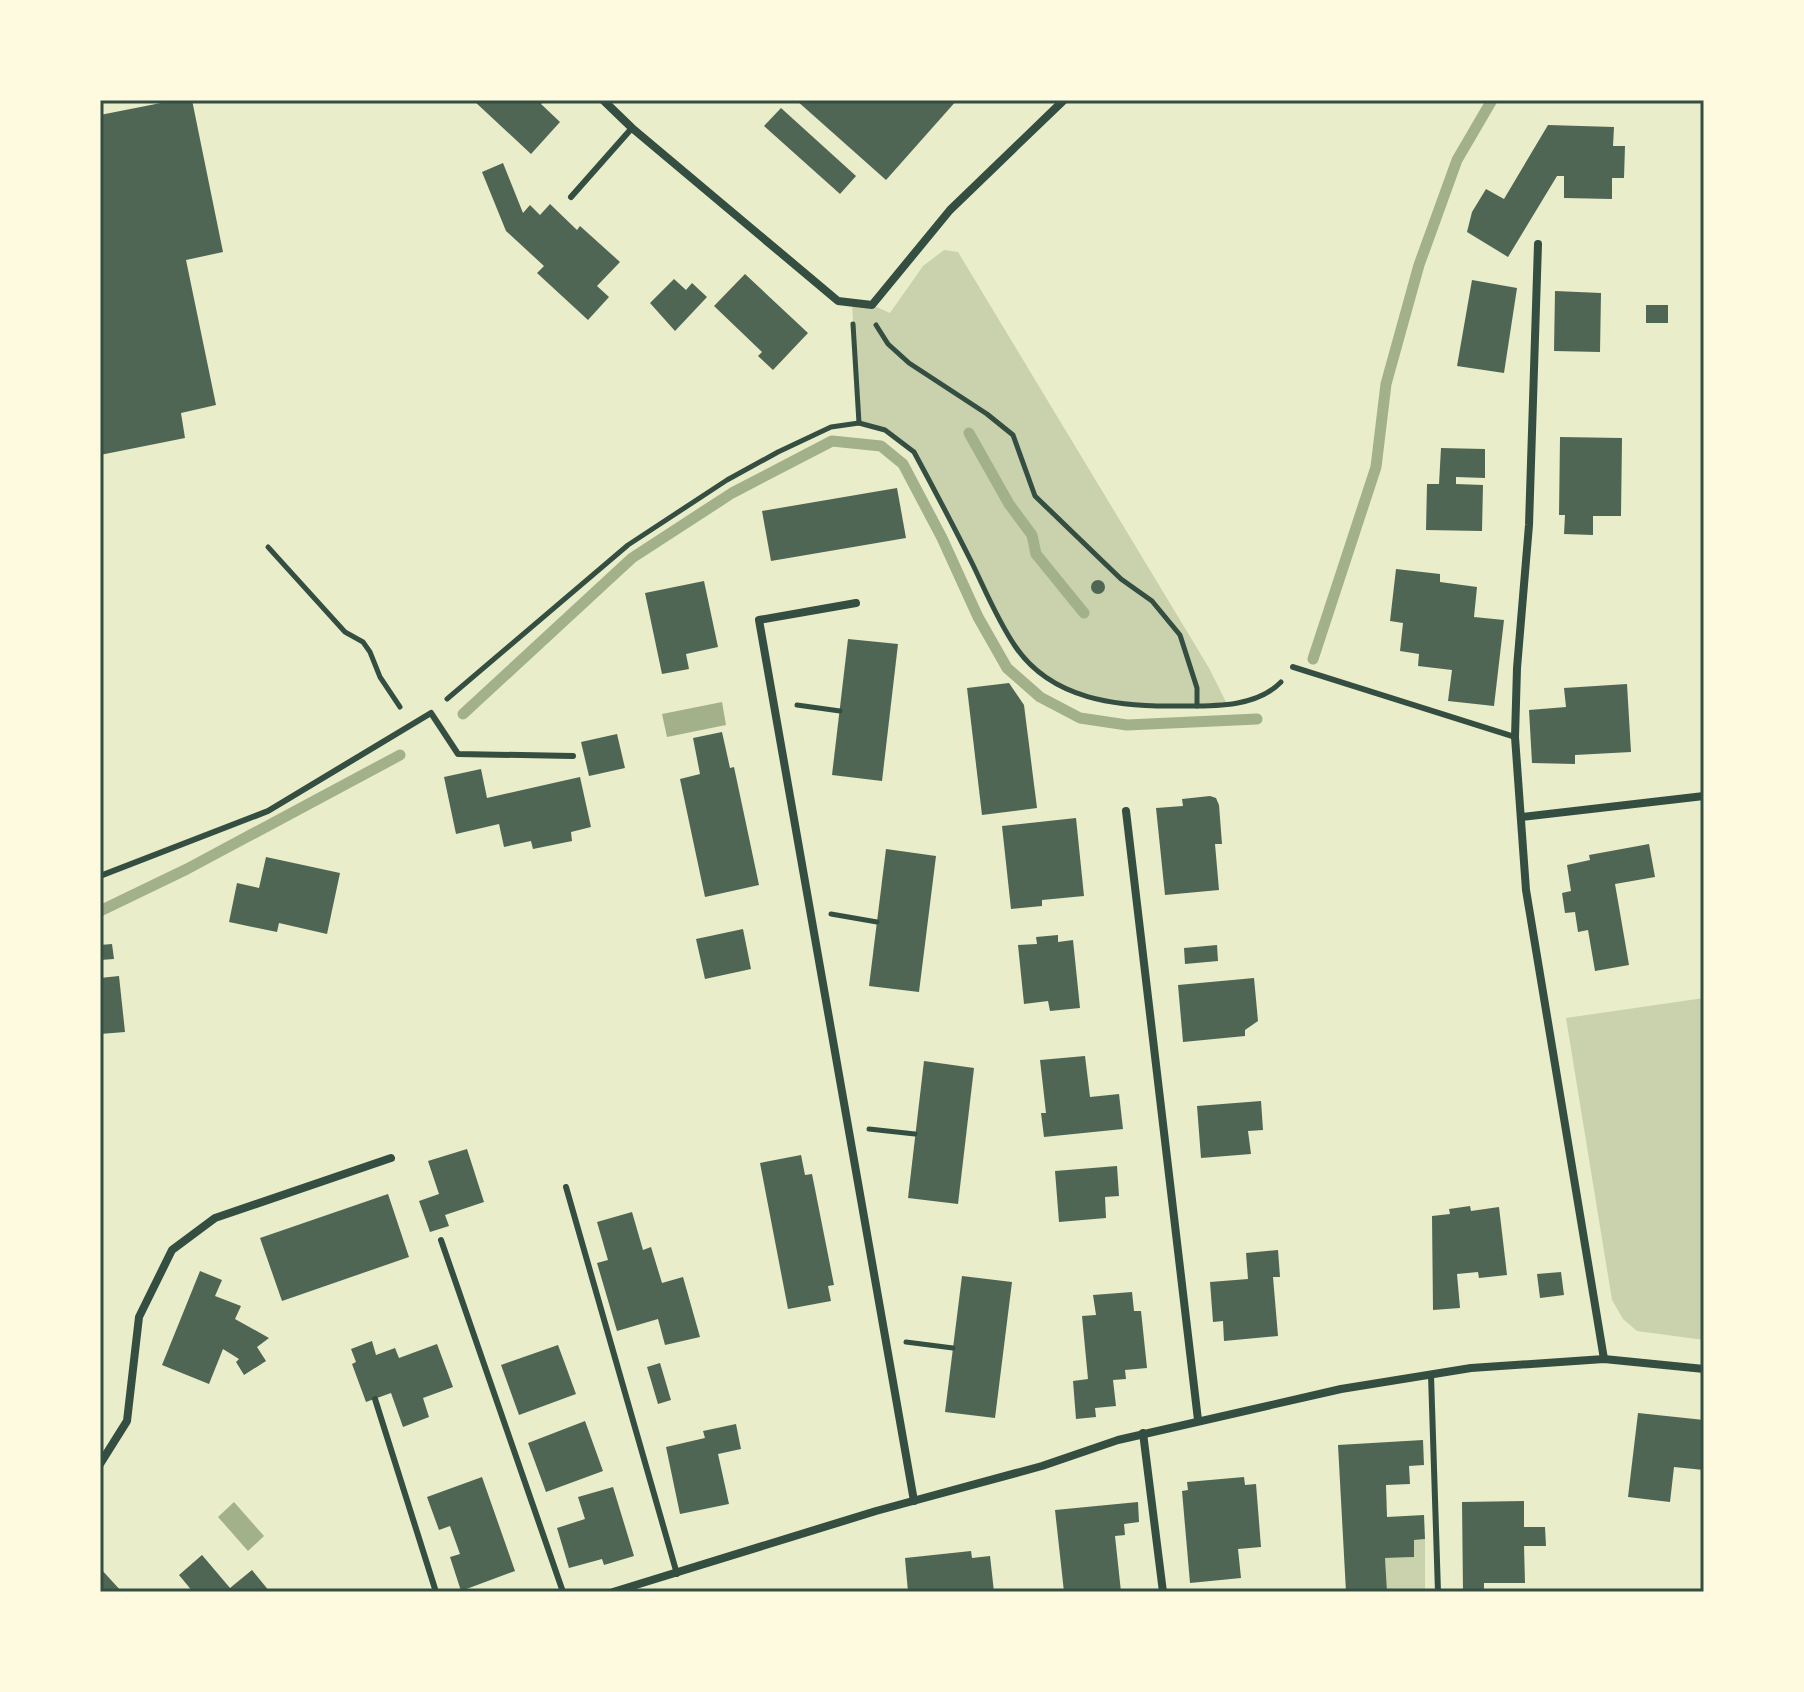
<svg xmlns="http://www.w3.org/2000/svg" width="1804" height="1692" font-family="'Public Sans',sans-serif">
<rect width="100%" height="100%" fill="#e9edc9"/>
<g fill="#cad2ad">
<path d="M944,250L958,252L1209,668L1227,704L1126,706L1072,691L1041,674L1016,648L914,452L885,430L859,423L852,303L872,305L890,313L923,266Z"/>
<path d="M1704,998V1340L1637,1331L1623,1319L1612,1300L1566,1018Z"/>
<path d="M1425,1539V1589L1386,1591L1385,1558L1414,1557V1540Z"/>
</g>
<g fill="#a3b18a">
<path d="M722,702L726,725L667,737L662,714Z"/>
<path d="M234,1502L264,1536L248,1551L218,1517Z"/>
</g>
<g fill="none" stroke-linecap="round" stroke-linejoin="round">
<g stroke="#a3b18a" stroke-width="11">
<path d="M969,433L1009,504L1032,535L1036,554L1084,613"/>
<path d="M1313,659L1376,467L1386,384L1419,265L1457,160L1492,100"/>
<path d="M463,714L632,558L732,493L832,441L881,446L903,464L942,538L978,617L1007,668L1040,697L1080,718L1127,725L1257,719"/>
<path d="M100,911L187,869L400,755"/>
</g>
</g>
<g fill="#4f6655">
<path d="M176,100H192L223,252L186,260L216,405L181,413L185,438L100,455V115Z"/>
<path d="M473,100H545L541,104L560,122L531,154Z"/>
<path d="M796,100H957L886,180Z"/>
<path d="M781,108L856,176L840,194L764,126Z"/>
<path d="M1548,125L1614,127L1613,146H1625L1624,178H1612V199L1564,198V176H1557L1508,257L1467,232L1472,212L1486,189L1504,199Z"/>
<path d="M503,163L523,213L530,205L540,215L550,204L577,230L580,226L620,262L597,286L609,297L588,320L537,273L544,266L506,231L482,172Z"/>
<path d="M745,274L808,333L773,370L758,356L762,352L714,306Z"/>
<path d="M674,279L686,290L692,283L707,297L675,331L650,303Z"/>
<path d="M1472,280L1517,288L1504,373L1457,366Z"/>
<path d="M1555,291L1601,293L1600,352L1554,351Z"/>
<rect x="1646" y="305" width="22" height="18"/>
<path d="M1560,437L1622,438L1621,516H1593V535L1564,534L1565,515H1559Z"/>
<path d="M1441,448L1485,449V478L1456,477V484L1483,485L1482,531L1426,530L1427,484H1439Z"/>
<path d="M897,488L906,538L771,561L762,511Z"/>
<path d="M1396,569L1440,574V582L1477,587L1474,617L1504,620L1494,706L1448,701L1452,670L1418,666L1419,654L1400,651L1403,623L1390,621Z"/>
<circle cx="1098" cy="587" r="7"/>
<path d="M704,581L718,647L686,654L689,669L662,674L645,593Z"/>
<path d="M848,639L898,644L882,781L832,775Z"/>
<path d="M1009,683L1024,705L1037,808L982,815L967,688Z"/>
<path d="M1627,684L1631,752L1575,755V764L1532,763L1529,710L1566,707L1564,688Z"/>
<path d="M722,732L730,768L734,767L759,885L705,897L680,779L700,774L693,738Z"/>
<path d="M617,734L625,768L589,776L581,742Z"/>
<path d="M481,769L487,798L580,777L591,827L571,832L572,841L533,849L531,841L504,847L499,824L456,834L444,777Z"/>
<path d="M1210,796L1216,798L1219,805L1222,844H1215L1219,890L1165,895L1156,808L1183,806L1182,799Z"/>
<path d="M1076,818L1084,896L1042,900V906L1011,909L1002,826Z"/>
<path d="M1649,844L1655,877L1615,884L1629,965L1595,971L1588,930L1578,932L1575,912L1565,913L1562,893L1571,891L1567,865L1590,860L1589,855Z"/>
<path d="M886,849L936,856L919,992L869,986Z"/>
<path d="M266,857L340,873L327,934L279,923L277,932L229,922L237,883L259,888Z"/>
<path d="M743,929L751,969L705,979L696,939Z"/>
<path d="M1058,935V942L1073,940L1080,1008L1050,1011L1048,1001L1024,1004L1018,945L1037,944L1036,937Z"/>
<path d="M112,944L114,959L100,960V945Z"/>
<path d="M1217,945L1218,961L1185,964L1184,948Z"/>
<path d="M119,976L125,1032L100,1034V978Z"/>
<path d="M1254,978L1258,1021L1245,1030V1036L1183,1042L1178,985Z"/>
<path d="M1085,1056L1090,1097L1119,1094L1123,1129L1044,1137L1041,1113H1046L1040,1060Z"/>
<path d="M924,1061L974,1068L958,1204L908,1198Z"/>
<path d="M1261,1101L1263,1130L1248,1131L1251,1154L1201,1158L1197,1106Z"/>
<path d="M467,1149L484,1202L445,1215L449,1226L430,1232L419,1201L439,1194L428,1161Z"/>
<path d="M801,1155L805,1175L812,1174L834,1285L828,1286L831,1301L788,1309L760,1163Z"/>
<path d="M1117,1166L1119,1196L1105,1197L1106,1218L1059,1222L1055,1171Z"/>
<path d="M388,1194L409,1257L282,1301L260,1238Z"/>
<path d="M1470,1206L1471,1211L1499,1207L1507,1275L1479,1278L1478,1272L1457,1274L1460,1308L1433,1310L1432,1216L1450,1214L1449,1209Z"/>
<path d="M632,1212L643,1250L651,1247L662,1283L683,1277L700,1337L665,1345L658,1319L617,1331L597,1263L608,1260L597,1222Z"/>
<path d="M1278,1250L1280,1277H1273L1278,1336L1224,1341L1223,1321L1213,1322L1210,1282L1248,1279L1246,1253Z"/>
<path d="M200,1271L222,1280L215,1296L241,1306L235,1319L269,1338L257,1347L266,1361L244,1375L236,1362L239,1359L223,1349L209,1384L162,1365Z"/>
<path d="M1561,1272L1564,1295L1540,1298L1537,1274Z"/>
<path d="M962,1276L1012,1282L995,1418L945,1412Z"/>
<path d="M1132,1292L1134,1311H1141L1147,1368L1125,1370L1126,1379L1113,1380L1116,1406L1095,1408L1096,1417L1076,1419L1073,1381L1088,1379L1082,1316L1096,1315L1093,1295Z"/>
<path d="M372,1341L376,1355L395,1348L399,1358L437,1344L453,1387L423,1398L429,1417L403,1427L391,1393L366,1402L352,1364L356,1362L351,1349Z"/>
<path d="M558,1345L576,1394L519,1415L501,1365Z"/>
<path d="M660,1363L671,1400L658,1404L647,1367Z"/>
<path d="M1638,1413L1704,1420V1470L1674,1467L1670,1502L1628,1497Z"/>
<path d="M585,1421L603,1471L546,1492L528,1443Z"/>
<path d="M736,1424L741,1449L718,1454L729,1504L680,1514L666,1447L705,1438L703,1431Z"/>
<path d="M1423,1440L1424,1465L1409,1466L1410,1484L1386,1485L1387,1517L1424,1515L1425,1539L1414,1540V1557L1385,1558L1387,1592H1346L1338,1445Z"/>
<path d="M482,1477L515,1571L461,1591L450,1557L460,1554L450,1526L439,1530L427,1497Z"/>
<path d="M1244,1477L1245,1485L1256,1484L1261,1547L1238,1549L1241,1578L1190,1583L1182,1491L1188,1490L1187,1482Z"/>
<path d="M613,1487L634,1556L604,1565L602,1559L569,1568L557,1528L585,1519L578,1497Z"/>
<path d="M1524,1501V1527H1545L1546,1546H1524L1525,1583H1484V1592H1463L1462,1502Z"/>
<path d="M1138,1502L1139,1522L1124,1524L1125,1535L1115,1536L1121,1592H1064L1055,1510Z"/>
<path d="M971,1551L972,1558L990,1556L994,1592H908L905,1558Z"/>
<path d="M202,1555L230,1588L252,1570L270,1592H193L179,1575Z"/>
<path d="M100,1568L122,1592H100Z"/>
</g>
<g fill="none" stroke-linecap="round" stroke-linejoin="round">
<g stroke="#344e41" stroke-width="5">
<path d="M853,324L859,423"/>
<path d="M876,325L888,344L909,363L987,414L1013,435L1035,496L1121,579L1152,601L1180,635L1197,688V706"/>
<path d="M268,547L345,632L363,642L370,652L380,677L400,707"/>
<path d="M447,699L628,545L727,480L778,452L831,427L859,423L885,430L914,452C934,489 954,527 973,565C986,592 998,621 1015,646C1051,700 1118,707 1178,706C1212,706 1256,708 1281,682"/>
<path d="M797,705L840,711"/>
<path d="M831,914L877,922"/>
<path d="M869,1129L915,1134"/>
<path d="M906,1342L953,1348"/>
</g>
<g stroke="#344e41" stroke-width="6">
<path d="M571,197L632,128"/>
<path d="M1293,667L1515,737"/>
<path d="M100,876L268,811L431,713L458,754L573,756"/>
<path d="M566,1187L677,1574"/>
<path d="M441,1240L563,1592"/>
<path d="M1431,1375L1438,1592"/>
<path d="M375,1399L436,1592"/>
</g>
<g stroke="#344e41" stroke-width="8">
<path d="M603,100L632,128L838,301L872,305L950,210L1064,100"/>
<path d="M1538,244L1529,525L1517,668L1515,737L1526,890L1604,1359"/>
<path d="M856,603L759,620L914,1501"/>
<path d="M1126,811L1198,1420"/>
<path d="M1522,817L1704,796"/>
<path d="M1143,1433L1163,1592"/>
<path d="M100,1464L127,1421L139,1317L172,1250L215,1218L391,1158"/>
<path d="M613,1592L876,1511L1042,1466L1118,1440L1341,1389L1471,1368L1604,1359L1704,1369"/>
</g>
</g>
<rect width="1804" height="1692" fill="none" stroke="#fefae0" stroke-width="204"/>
<rect x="102" y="102" width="1600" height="1488" fill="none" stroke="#344e41" stroke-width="3"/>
</svg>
